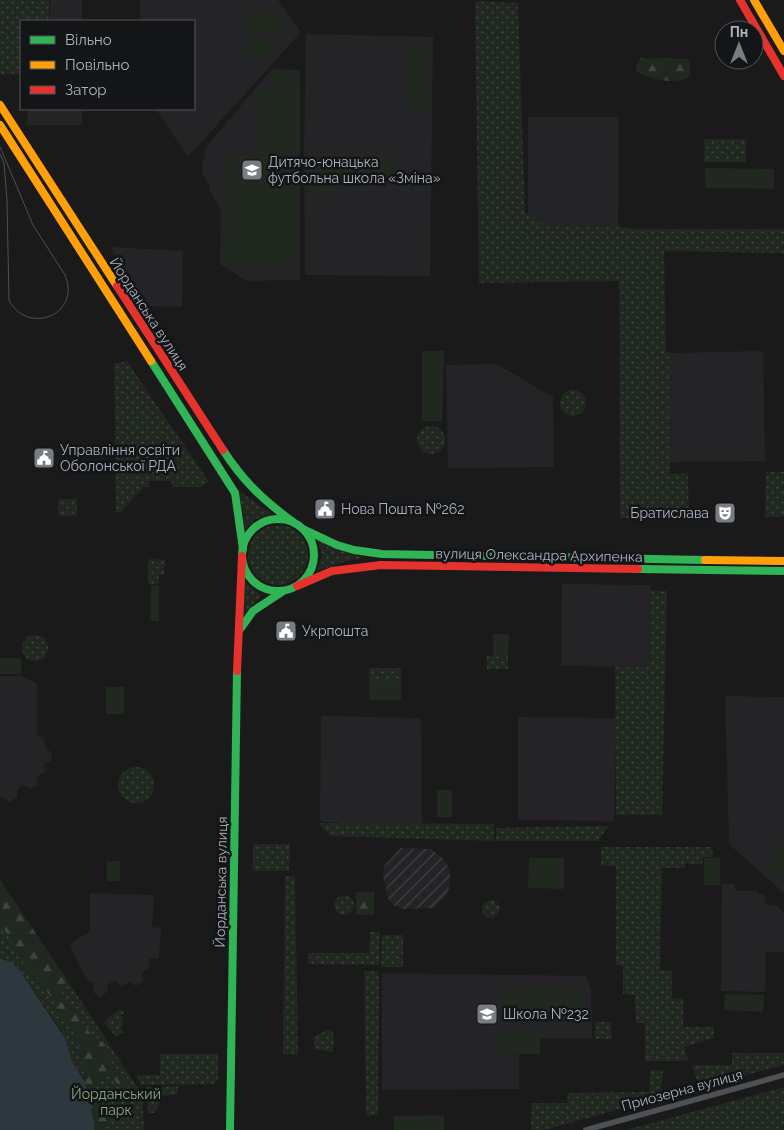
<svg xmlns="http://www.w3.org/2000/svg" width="784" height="1130" font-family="Raleway,sans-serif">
<defs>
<pattern id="industrial-furrows" width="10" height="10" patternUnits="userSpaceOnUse" patternTransform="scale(1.25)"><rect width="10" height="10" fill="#242427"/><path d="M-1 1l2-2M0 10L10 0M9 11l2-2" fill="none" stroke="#414144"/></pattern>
<pattern id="green-dots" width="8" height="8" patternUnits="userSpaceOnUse" patternTransform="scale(1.25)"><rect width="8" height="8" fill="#202820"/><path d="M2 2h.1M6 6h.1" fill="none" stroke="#3e453e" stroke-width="1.8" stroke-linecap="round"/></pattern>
<pattern id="forest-firs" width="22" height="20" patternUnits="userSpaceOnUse" patternTransform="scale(1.25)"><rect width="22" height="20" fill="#202820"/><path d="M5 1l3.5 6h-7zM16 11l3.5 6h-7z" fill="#3e453e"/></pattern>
</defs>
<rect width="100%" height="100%" fill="#1a1a1b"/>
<g fill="#242427">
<rect x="50" y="0" width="32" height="21"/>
<path d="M140,0H278L301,32L188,157L156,109H194V21H140Z"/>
<path d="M306,34L433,37L430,276L305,275L304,152Z"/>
<path d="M272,69L300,70V280L246,281L220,264L221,210L209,189V183H206V177L203,176L202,160H205V148Z"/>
<path d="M28,109H82V125H27Z"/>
<path d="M528,117H619L618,227L547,226L528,213Z"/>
<path d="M110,247L183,251L182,307L146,306Z"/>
<path d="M763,351L765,461L670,462L672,353Z"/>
<path d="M497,364L553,397L554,467L448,468L446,365Z"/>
<path d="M562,584L651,585L650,667L561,666Z"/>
<path d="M0,676H21L31,680L37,684V734L44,739L45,748L51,752L52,760L44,764L45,772L37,776V785L31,789L24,785L18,789L17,797L10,802L2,797L0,798Z"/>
<path d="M725,696L784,697V893L730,845L729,842Z"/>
<path d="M321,716L421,718L422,823L419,825L323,822L320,819Z"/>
<path d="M518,717L616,718L614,821L518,820Z"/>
<path d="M722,884H733L737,891H757V894H765V904L776,905L784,913V952H766L765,992L721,991Z"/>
<path d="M93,893L151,895L154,897L152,927L161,928L159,958L149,959V968L142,972L143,981L136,986L129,982L122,986L116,981L108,984L107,992L100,997L93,992L94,984L86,979L70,946L75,940L90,932V894Z"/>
<path d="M382,973L586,976L591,990L592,1038H540V1054H519V1089L382,1090Z"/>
</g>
<path fill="url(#industrial-furrows)" d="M401,848L431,849L445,860L450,872V884L447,895L434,908L403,909L395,906L389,901L383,875L384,866Z"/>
<g fill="url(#green-dots)">
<path d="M0,0H49V21H21V75L0,74Z"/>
<path d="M475,1L518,3L525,214L528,213L547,226L618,227L635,229H784V253L664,251L666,352L672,353L670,474L688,473L689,519L620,518L619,281L479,283Z"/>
<rect x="704" y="139" width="42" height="23"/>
<path d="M127,361L209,482L200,487H172V481H149V487H144L121,512H116L114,364Z"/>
<circle cx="573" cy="403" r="13"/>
<circle cx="431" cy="440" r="14"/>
<path d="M766,472H784V517H765Z"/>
<path d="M238,490L272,514L256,519L244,530V515Z"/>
<rect x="58" y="499" width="19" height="17"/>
<circle cx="278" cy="555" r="30"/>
<path d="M317,540L364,558L347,561L317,571L322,555Z"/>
<path d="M148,559L165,560L164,575H159V584H148Z"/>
<path d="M244,581L261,596L242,618Z"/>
<path d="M651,591H667L662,815H616L615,667H650Z"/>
<circle cx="35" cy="648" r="13"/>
<rect x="487" y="656" width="21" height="13"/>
<rect x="369" y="668" width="32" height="14"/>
<circle cx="136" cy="785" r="18"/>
<path d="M318,823L494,824V841L330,836Z"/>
<path d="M608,826L598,841H496V828Z"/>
<path d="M253,844H290L289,871H253Z"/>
<path d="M601,847H712L713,857H703L702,864H685V868H662L660,970L672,971V998L683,999V1027H714V1038L684,1047L688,1061H645V1023H636L635,995L623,994V966L616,965V866H601Z"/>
<path d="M285,876H295L298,1055L283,1054Z"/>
<path d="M0,880L72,987L142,1095L144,1130H94V1123L84,1078L72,1061L63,1033L18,968L10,962L0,958Z"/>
<circle cx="344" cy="905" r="10"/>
<circle cx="491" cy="909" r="9"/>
<path d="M370,932H380L379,965L308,964V953H369Z"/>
<path d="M382,935H403V967H381Z"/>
<path d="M364,971H379L378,1115L366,1116Z"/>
<path d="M120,1009L124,1013L121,1016L124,1020L121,1022L124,1025L121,1028L123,1032L116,1037L104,1022Z"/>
<path d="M595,1022H611L612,1039H595Z"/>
<path d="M330,1029L334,1035L333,1052L315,1049L313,1037Z"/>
<path d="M732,1053H784V1065L699,1087L692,1065H732Z"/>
<path d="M160,1054H218V1080L214,1084L141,1085L137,1075H160Z"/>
<path d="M650,1070H663L660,1098L544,1130H531L532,1103H567L568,1093L649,1092Z"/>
<path d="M178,1086L177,1094L164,1096L154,1113H148L147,1087Z"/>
<path d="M784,1087V1130H626Z"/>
</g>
<g fill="url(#forest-firs)">
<path d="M640,58L687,59L690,61V76C676,86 652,79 637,72L636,67Z"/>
<path d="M0,880L64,976L66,987L59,997L69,1005L92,1036L97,1038L106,1046L110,1053V1065L121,1073L128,1080L130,1085L128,1088L124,1090L118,1085L110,1073L105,1075L96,1086L109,1118L106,1130H94V1123L84,1078L87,1074L82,1062L77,1038L65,1021L55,1000L50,996L42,983L24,964L0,921Z"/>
<rect x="356" y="892" width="18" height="23"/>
</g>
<g fill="#202820">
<rect x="244" y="12" width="40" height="20"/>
<path d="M274,37L275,56L246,57V38Z"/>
<path d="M408,43H430V82L420,83H429V108H407Z"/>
<rect x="273" y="71" width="25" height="16"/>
<path d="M258,89H300V154H257Z"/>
<rect x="311" y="154" width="21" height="39"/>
<path d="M226,155L299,156L297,265L224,264Z"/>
<path d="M334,155H364V180H333Z"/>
<rect x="366" y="156" width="28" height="24"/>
<path d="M705,168L774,169V189L705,188Z"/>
<path d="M422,351H444L442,421H422Z"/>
<path d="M151,585L159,586V621H150Z"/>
<path d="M493,634H509L508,656H493Z"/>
<rect x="0" y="658" width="21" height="16"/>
<rect x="369" y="682" width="32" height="18"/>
<rect x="106" y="687" width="18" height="27"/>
<rect x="437" y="790" width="15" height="27"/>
<path d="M784,845V882L766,866Z"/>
<path d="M529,858H564V889L528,888Z"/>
<rect x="704" y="858" width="16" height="27"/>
<rect x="107" y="861" width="13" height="20"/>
<path d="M516,988C530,988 561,986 574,989C583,992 588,1002 584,1010C582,1015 577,1018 572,1019C563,1021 518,1021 510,1018C493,1011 500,991 516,988Z"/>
<path d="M725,994L764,995L763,1012L724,1010Z"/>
<rect x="497" y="1032" width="43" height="22"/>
<path d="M444,1115V1130H394V1116Z"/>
</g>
<path fill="#2c383e" d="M0,958L10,962L18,968L65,1038L72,1061L85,1082L94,1123V1130H0Z"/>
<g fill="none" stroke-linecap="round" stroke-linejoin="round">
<path stroke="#4e5154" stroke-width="5.5" d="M586,1130L784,1075"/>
<g stroke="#30b455" stroke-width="8">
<path d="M151,361L235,493L243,549"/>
<path d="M223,450C243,481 263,500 293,522"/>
<circle cx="278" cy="555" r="36"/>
<path d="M303,529L337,545L354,550L382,554L705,560"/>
<path d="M638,569L784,571"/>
<path d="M241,628L253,611L282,592"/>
<path d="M230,1130L237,671"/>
</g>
<g stroke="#ff9f0a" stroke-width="8">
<path d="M754,0L784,51"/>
<path d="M0,105L117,286"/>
<path d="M0,125L151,361"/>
<path d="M705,560L784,561"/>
</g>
<g stroke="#e5322d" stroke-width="8">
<path d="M740,0L784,76"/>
<path d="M117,286L223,450"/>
<path d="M297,586L332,571L381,565L638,569"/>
<path d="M237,671L242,556"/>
</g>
<path stroke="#4e5053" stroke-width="1" d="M0,147L33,225L65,275C82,315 27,336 9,300L7,201L4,163L0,154"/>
</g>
<defs>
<g id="school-square" transform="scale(1.125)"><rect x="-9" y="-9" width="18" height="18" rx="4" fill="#787d84" stroke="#141517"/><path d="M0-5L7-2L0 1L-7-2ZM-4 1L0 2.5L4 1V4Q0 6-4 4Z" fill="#fff"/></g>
<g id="civic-square" transform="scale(1.125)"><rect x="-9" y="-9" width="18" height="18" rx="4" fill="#787d84" stroke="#141517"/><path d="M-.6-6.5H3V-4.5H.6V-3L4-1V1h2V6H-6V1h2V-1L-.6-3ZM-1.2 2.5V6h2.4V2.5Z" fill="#fff"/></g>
<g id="theatre-square" transform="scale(1.125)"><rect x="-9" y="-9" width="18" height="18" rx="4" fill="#787d84" stroke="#141517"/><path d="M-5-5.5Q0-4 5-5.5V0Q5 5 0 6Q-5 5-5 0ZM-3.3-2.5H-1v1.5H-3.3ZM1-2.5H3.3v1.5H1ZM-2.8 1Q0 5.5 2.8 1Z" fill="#fff"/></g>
</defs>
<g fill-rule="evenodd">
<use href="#school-square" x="252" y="170"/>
<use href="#civic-square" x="44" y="458"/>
<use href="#civic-square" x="325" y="509"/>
<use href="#theatre-square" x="725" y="513"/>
<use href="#civic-square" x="286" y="631"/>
<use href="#school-square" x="487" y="1014"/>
</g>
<g text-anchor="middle" stroke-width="5" stroke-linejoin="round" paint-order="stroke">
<g font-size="14" fill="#abb3bc" stroke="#141517" text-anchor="start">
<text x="268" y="167">Дитячо-юнацька<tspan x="268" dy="16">футбольна школа «Зміна»</tspan></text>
<text x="60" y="455">Управління освіти<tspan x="60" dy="16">Оболонської РДА</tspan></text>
<text x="341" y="514">Нова Пошта №262</text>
<text x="709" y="518" text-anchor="end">Братислава</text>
<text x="302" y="636">Укрпошта</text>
<text x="503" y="1019">Школа №232</text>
</g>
<g font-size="14" fill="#abb3bc" stroke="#141517">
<text transform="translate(149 314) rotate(57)" y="5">Йорданська вулиця</text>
<text transform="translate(539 555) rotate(1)" y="5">вулиця Олександра Архипенка</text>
<text transform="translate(221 882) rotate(-89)" y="5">Йорданська вулиця</text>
<text transform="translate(682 1090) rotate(-15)" y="5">Приозерна вулиця</text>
</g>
<g font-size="14" fill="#85a782" stroke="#141517">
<text x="116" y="1099">Йорданський<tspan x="116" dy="16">парк</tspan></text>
</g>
</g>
<rect x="20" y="20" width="175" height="90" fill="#141517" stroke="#505459"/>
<rect x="30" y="36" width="25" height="8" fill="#30b455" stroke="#505459"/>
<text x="65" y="45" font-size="15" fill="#abb3bc">Вільно</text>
<rect x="30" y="61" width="25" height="8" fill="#ff9f0a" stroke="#505459"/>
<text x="65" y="70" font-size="15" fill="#abb3bc">Повільно</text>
<rect x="30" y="86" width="25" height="8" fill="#e5322d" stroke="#505459"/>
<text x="65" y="95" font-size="15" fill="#abb3bc">Затор</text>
<g transform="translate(739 45)"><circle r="24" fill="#141517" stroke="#505459"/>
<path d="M0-4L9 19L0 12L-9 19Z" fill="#787d84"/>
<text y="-8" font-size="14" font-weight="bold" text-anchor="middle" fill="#abb3bc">Пн</text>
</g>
</svg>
